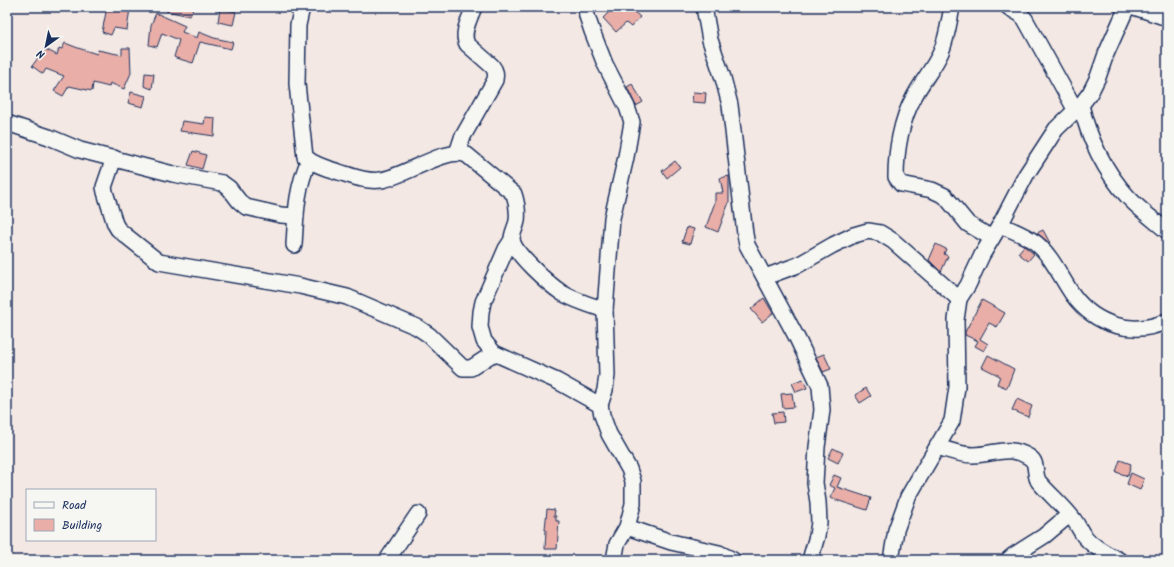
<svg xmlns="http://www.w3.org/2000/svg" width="1174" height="567" font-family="Kalam,sans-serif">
<rect width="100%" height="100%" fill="#f3e8e3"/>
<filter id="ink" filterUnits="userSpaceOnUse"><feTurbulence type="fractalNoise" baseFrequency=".025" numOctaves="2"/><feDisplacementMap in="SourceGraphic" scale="8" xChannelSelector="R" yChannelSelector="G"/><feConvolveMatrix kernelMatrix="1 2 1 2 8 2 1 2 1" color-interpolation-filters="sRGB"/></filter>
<g filter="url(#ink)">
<g fill="#e9aea7" stroke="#1b2f5e">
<path d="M107,7L130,8L127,30L114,28L111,35L102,32Z"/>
<path d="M167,7H194L190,16L166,11Z"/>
<path d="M614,7H629L640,17L631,27L626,23L616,32L603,18Z"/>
<path d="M220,8L236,12L233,25L218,22Z"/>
<path d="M156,13L185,26L182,32L197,38L199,32L214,38L233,42L231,49L200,42L193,63L176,58L174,57L179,40L162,33L157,47L149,45L151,25Z"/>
<path d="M65,43L78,48L97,54L98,50L122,55V48H130L131,73L124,89L110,83L109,87L93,83L92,91L69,86L63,96L54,91L64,76L46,69L43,74L32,66L45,49L57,55L59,48L62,49Z"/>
<path d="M145,73L154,74L152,89L144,86Z"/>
<path d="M632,84L643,102L636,106L627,87Z"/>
<path d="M131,92L146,96L143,107L128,103Z"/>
<path d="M693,92L706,93L705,103L692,102Z"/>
<path d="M205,117L215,118L214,136L180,131L182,121L204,124Z"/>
<path d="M193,151L206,155L202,169L188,165Z"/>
<path d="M675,161L680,167L667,178L662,171Z"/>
<path d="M729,176V202L718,232L706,227L715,202V193H723L720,178Z"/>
<path d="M687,227L694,229L690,244L682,242Z"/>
<path d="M1043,230L1050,243H1049L1037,233Z"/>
<path d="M936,244L946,249L944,254L948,256L941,272L929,260Z"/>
<path d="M1024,246L1034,254L1028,261L1018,253Z"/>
<path d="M764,298L773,313L762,322L751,309Z"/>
<path d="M982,300L1005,313L997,327L989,323L980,339L988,344L984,351L975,346L978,341L965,335V332Z"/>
<path d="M824,354L831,369L823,372L816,357Z"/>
<path d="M988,355L1014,369L1007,388L997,384L1000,376L982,367Z"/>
<path d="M803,379L807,388L796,392L792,383Z"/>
<path d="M866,388L871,396L860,403L855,395Z"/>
<path d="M792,393L794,407L783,408L781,394Z"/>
<path d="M1017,399L1032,406L1028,417L1012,410Z"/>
<path d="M783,412L784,422L774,423L772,413Z"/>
<path d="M833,448L843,453L838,463L828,458Z"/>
<path d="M1120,460L1131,464L1128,476L1116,472Z"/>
<path d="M1131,473L1144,479L1140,490L1127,484Z"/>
<path d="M834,475L841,478L837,487L871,498L867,510L830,498L835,488L829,485Z"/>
<path d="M547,509L555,510L554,516H556V521H559L557,549H545L546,530L545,529Z"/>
</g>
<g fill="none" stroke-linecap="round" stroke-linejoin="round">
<g stroke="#1b2f5e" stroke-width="18">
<g id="minor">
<path d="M302,7L298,25L297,84L305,157C314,165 328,169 339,172C352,176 366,182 381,180C404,177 446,146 467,155L514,194C517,203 518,212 517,221C516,227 512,233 512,239C513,253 550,285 562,293C576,301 590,305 605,310"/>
<path d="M586,7L587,16L592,31L605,64L627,107L632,122L626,157L612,218L605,310L607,375L605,390L600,405L602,415L609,434L629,469L633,481V504L627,527L617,544L614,560"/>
<path d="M704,7L710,40L723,78L730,105L745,234L747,245L797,338L820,386L822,410L817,447L815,483L818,502L819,522L817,536L810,560"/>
<path d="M952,7C949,22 947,38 941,52C934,68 922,81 914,97C901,120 896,151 896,177L901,184L932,190L945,196L968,224L992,238"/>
<path d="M1008,7L1020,14L1025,19L1075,109"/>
<path d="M1134,7L1167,18"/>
<path d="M1081,105C1088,137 1105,172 1128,197C1139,209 1154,220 1167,231"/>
<path d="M7,123L49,137L80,150L173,174L222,183L229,188L239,201L246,207L281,215L296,216"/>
<path d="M457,153L462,138L495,80C496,74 496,71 492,66L467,44C461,33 470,18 474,7"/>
<path d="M114,158L104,187L105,192L115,224L118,229L125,235L159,262L300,286L347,297L417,327L429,335L463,368H471L494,353"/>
<path d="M1000,225C1012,230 1025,235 1036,243C1052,256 1061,278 1073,295C1095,325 1133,337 1167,321"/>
<path d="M512,240L506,249L483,302L481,312L480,327L484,341L494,353L557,381L600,405"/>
<path d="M294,245C296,213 296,190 309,160"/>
<path d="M765,277L798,265L833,245L854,235L868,231L880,233L893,241L959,299"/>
<path d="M937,447C949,450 960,455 973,455C994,455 1008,444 1029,457C1039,463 1033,474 1039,482C1050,495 1064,506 1074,520C1078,525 1080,531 1084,536C1093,547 1106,554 1119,560"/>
<path d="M627,527L671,542L719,553L733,560"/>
<path d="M387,560L418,514"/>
<path d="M891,560L896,530L908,497L952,421L957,387L956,320L959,299L968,285L982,255L1000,225L1026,175L1056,129L1081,105L1090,93L1098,77L1106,54L1127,7"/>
<path d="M1008,560L1014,555L1044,536L1069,515"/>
</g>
</g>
<use href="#minor" stroke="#f6f6f2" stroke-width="15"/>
</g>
</g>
<rect width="1174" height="567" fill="none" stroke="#f6f6f2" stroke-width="24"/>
<rect x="12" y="12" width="1150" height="543" fill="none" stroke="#1b2f5e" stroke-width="1.5" filter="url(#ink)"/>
<rect x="26" y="489" width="130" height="52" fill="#f6f6f2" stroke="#9ea6b7"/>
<rect x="34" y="502" width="20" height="6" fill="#f6f6f2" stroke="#9ea6b7"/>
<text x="62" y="509" font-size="12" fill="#1b2f5e">Road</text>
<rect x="34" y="519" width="20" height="12" fill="#e9aea7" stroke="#9ea6b7"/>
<text x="62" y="529" font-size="12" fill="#1b2f5e">Building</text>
<g transform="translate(46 46) rotate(213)" stroke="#f6f6f2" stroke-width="3" paint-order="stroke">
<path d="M0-3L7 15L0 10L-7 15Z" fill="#1b2f5e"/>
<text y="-6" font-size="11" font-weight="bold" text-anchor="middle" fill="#1b2f5e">N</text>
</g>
</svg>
